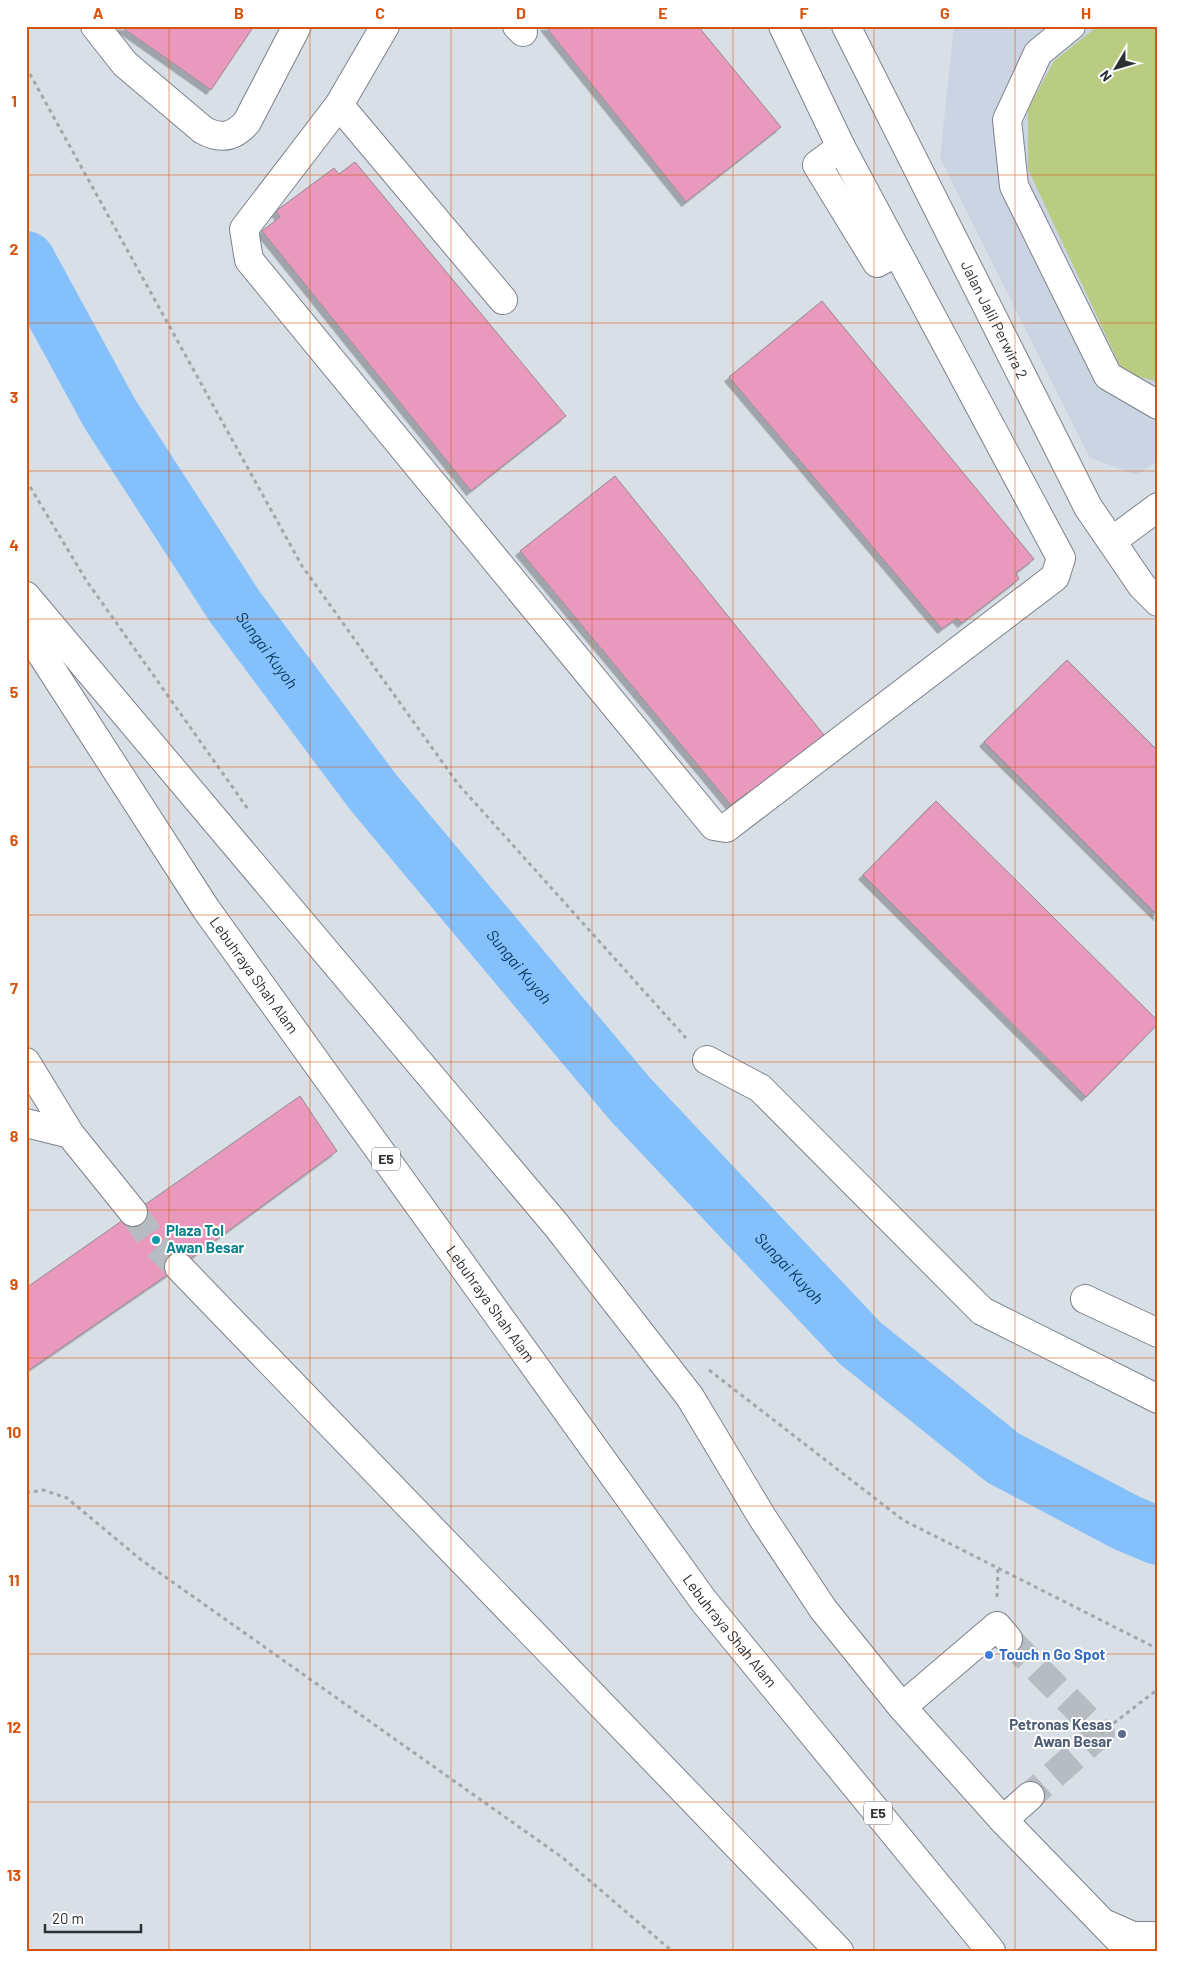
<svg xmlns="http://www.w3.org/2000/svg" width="1184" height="1977" font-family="Barlow,sans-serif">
<defs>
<filter id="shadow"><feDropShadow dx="-4.5" dy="4.5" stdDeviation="0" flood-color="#0004"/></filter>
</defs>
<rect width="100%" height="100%" fill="#d9dfe7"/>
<path fill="#cad4e2" d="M954,26H1158V460L1137,475L1090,458L940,158Z"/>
<path fill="#bacb82" d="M1098,26H1158V382L1123,372L1028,169V109L1054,61Z"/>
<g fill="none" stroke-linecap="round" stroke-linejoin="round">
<path stroke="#84c0fb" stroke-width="58" id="s1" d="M26,260L110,414L235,607L373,792L630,1099L860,1343L1003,1458L1127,1523L1158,1536"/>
</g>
<g fill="#e899bd" stroke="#958b8f" filter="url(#shadow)">
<path d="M120,26H254L211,90Z"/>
<path d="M545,26H698L781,127L686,202Z"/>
<path d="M355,162L566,416L471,491L262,231L280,217L276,211L334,168L339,174Z"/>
<path d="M822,301L1034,559L1016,573L1019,579L962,623L957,618L942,629L729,377Z"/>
<path d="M615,476L824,735L806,749L810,755L752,799L747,793L731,805L520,551Z"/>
<path d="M1067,660L1158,751V916L984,742Z"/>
<path d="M936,801L1158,1021V1024L1086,1097L863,875Z"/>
<path d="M300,1096L337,1151L179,1267L26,1372V1288Z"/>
</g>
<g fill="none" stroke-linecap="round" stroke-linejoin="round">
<path stroke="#b7bcc3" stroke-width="28" stroke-dasharray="28 14" stroke-linecap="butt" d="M1008,1639L1101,1733L1030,1796"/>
<path stroke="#b7bcc3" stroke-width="28" stroke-dasharray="28 14" stroke-linecap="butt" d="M133,1212L156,1245L179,1267"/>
<g stroke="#7d828a" stroke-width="30">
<g id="minor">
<path d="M95,26L125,64L203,130C221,140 234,137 247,122L297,26"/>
<path d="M385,26L339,105L244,229L249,260L714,826L726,828L1055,577L1061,558L841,147L783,26"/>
<path d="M517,26L523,32"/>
<path id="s2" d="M846,26L1088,507L1142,586L1158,602"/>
<path d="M1071,26L1038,53L1007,120L1014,186L1108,376L1158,405"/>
<path d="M339,105L503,300"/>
<path d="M841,147L817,165L877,263L897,252"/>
<path d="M1112,541L1158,507"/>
<path d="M26,596L557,1226L690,1397L762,1517L823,1609L902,1707L1003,1820L1130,1951"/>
<path d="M707,1060L760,1088L982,1311L1158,1399"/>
<path d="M26,1123L70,1134"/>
<path d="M1085,1299L1158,1333"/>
<path d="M902,1707L997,1626L1008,1639"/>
<path d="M1003,1820L1030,1796"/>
<path d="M1108,1925L1133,1936H1158"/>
</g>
</g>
<g stroke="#7d828a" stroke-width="30">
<g id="highway">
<path id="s3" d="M26,630L206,909L703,1600L991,1951"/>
<path d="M26,1062L70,1134L133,1212"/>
<path d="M179,1267L839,1951"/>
</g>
</g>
<g stroke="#a2a7ad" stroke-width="3" stroke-dasharray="4 4" stroke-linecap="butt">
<path d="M26,67L302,566L458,784L686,1038"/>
<path d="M26,480L86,580L248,809"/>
<path d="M709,1370L903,1520L1158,1649"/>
<path d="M26,1493L43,1490L67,1498L140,1559L563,1858L672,1951"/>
<path d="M997,1597L998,1568"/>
<path d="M1101,1733L1158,1689"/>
</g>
<use href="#minor" stroke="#fff" stroke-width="28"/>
<use href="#highway" stroke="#fff" stroke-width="28"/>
</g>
<path fill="none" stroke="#d55510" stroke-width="1" stroke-opacity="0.55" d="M169,26V1951M310,26V1951M451,26V1951M592,26V1951M733,26V1951M874,26V1951M1015,26V1951M26,175H1158M26,323H1158M26,471H1158M26,619H1158M26,767H1158M26,915H1158M26,1062H1158M26,1210H1158M26,1358H1158M26,1506H1158M26,1654H1158M26,1802H1158"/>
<circle fill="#0f9aa8" stroke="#fff" stroke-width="2" cx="156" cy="1240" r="5"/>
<circle fill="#3f7fe0" stroke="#fff" stroke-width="2" cx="989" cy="1655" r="5"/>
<circle fill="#5c6f8a" stroke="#fff" stroke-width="2" cx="1122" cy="1734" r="5"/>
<g text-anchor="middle" stroke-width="4" stroke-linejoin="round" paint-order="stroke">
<g fill="#fff" stroke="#6c6e70" stroke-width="1">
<rect x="372" y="1147.5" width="28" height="23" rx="4"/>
<rect x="864" y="1801.5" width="28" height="23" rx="4"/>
</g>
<g font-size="14" font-weight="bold" fill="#2d3033">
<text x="386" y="1164">E5</text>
<text x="878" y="1818">E5</text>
</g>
<g font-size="15" fill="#2d3033" stroke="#fff">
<text dy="5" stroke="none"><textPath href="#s2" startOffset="329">Jalan Jalil Perwira 2</textPath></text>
<text dy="5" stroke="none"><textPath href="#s3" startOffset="414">Lebuhraya Shah Alam</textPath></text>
<text dy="5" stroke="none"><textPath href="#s3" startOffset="819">Lebuhraya Shah Alam</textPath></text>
<text dy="5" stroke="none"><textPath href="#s3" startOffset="1224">Lebuhraya Shah Alam</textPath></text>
</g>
<g font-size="15" font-weight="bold" fill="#0d838f" stroke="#fff" text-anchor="start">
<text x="166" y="1236">Plaza Tol<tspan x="166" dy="17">Awan Besar</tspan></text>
</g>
<g font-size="15" font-weight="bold" fill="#366cbe" stroke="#fff" text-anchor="start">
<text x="999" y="1660">Touch n Go Spot</text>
</g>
<g font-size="15" font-weight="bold" fill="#4e5e75" stroke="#fff" text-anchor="end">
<text x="1112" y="1730">Petronas Kesas<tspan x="1112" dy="17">Awan Besar</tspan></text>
</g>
<g font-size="16" font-style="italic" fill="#063459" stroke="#fff">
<text dy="6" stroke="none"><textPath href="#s1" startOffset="459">Sungai Kuyoh</textPath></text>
<text dy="6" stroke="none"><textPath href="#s1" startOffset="864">Sungai Kuyoh</textPath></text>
<text dy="6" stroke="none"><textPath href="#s1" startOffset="1269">Sungai Kuyoh</textPath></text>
</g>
</g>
<rect width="1184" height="1977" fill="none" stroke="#ffffff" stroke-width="55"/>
<g transform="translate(1116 68) rotate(232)" stroke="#ffffff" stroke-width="4" paint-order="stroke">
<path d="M0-4L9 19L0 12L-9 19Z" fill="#2d3033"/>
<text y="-8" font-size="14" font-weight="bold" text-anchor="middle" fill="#2d3033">N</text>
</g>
<path d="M45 1924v8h96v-8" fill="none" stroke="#2d3033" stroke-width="2.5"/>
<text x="52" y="1924" font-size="15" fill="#2d3033" stroke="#ffffff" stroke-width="4" paint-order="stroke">20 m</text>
<rect x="28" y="28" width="1128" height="1922" fill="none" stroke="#d55510" stroke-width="2"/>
<g font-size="16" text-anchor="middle" font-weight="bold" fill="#d55510">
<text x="98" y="19">A</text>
<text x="239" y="19">B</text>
<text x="380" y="19">C</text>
<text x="521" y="19">D</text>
<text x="663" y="19">E</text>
<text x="804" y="19">F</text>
<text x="945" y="19">G</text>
<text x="1086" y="19">H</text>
<text x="14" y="107">1</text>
<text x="14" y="255">2</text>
<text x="14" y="403">3</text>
<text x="14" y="551">4</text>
<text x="14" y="698">5</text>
<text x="14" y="846">6</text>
<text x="14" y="994">7</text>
<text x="14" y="1142">8</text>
<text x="14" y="1290">9</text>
<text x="14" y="1438">10</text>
<text x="14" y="1586">11</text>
<text x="14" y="1733">12</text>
<text x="14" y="1881">13</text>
</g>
</svg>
